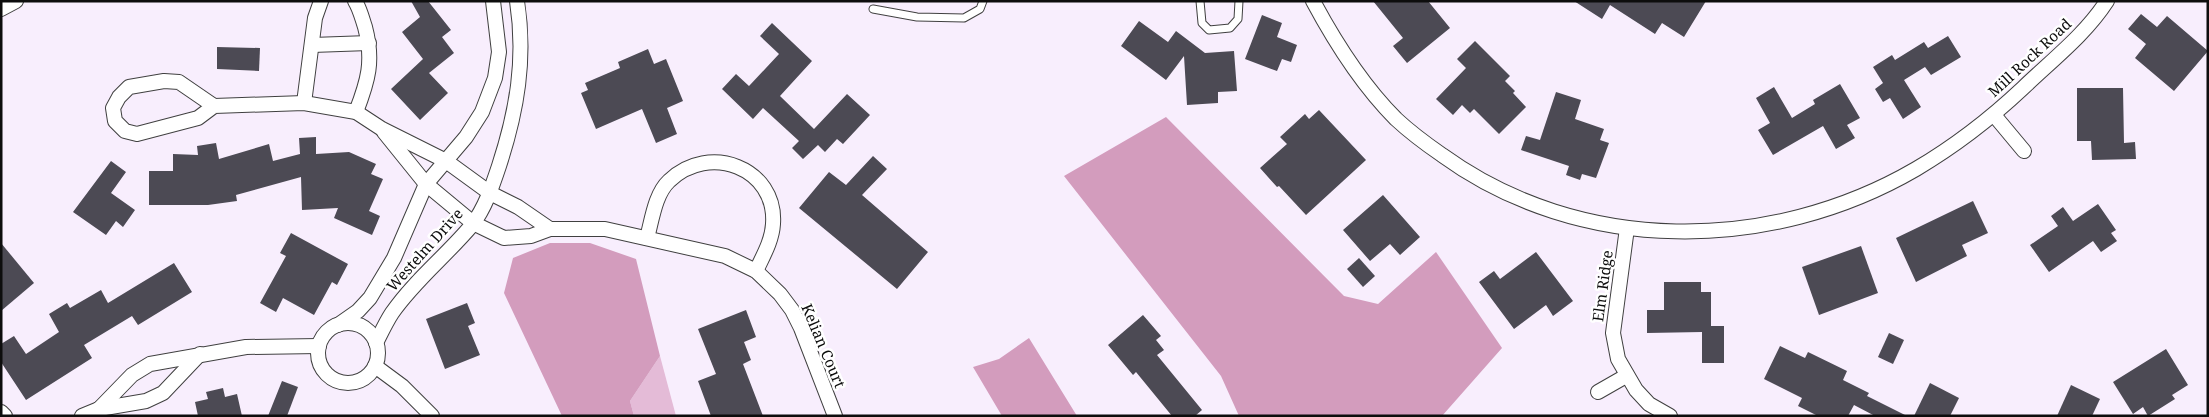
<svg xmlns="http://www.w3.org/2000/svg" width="2209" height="417" font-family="'Noto Serif',serif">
<rect width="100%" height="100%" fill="#f8eefd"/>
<path fill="#e4bbd7" d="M660,356L676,416H634L630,401Z"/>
<g fill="#d39cbd">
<path d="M1166,117L1344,296L1378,304L1436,252L1502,348L1442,416H1239L1221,376L1064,176Z"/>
<path d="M550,243H590L636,259L660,356L630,401L634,416H562L504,293L513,258Z"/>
<path d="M1029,338L1077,416H1002L973,367L999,359Z"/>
</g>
<g fill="#4c4a54">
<path d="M411,1H428L451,30L442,37L454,53L429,73L448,93L420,120L391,89L423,59L402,32L420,17Z"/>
<path d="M1373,1H1428L1450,28L1407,63L1393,46L1403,38Z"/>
<path d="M1574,1H1706L1684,37L1662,23L1655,34L1610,5L1602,19Z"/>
<path d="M2141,14L2157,27L2167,16L2208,51L2174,91L2135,58L2146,44L2128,29Z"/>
<path d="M1262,15L1282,23L1277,37L1297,45L1291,62L1282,59L1277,71L1245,59Z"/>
<path d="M1139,21L1168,42L1176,31L1205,53L1234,51L1237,91L1218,92V103L1187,105L1184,56L1166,80L1121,46Z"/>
<path d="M772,23L812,61L780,96L814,129L847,94L870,115L843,144L837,139L825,152L818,145L803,159L792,148L799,141L763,108L753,119L722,89L736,74L749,86L779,54L760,36Z"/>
<path d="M1948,36L1961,57L1931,75L1925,67L1904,80L1921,107L1903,119L1890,98L1883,102L1875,89L1883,83L1873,67L1892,55L1895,60L1924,42L1928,48Z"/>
<path d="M1475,41L1510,76L1505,81L1515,91L1513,93L1526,107L1499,134L1474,109L1470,113L1462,105L1453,115L1436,99L1466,68L1457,59Z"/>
<path d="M217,47L260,48L259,71L217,69Z"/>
<path d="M648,49L654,64L666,59L683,101L667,108L677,134L656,143L642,109L596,129L581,93L588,90L585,83L620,68L618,62Z"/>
<path d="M1840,84L1860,118L1847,125L1855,138L1836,149L1823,126L1773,155L1758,130L1770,123L1756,98L1774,87L1792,118L1815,104L1813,100Z"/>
<path d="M2077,88H2123L2124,143L2135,142L2136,159L2092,160L2091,141H2077Z"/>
<path d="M1556,92L1581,100L1575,119L1604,129L1600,140L1609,143L1596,178L1582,174L1580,180L1566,175L1569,166L1521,150L1526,136L1540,140Z"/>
<path d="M1319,110L1366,160L1306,215L1279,186L1277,187L1260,168L1287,144L1280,137L1305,114L1309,119Z"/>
<path d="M316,137V154L349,152L376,164L371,174L383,179L369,211L380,216L372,235L334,218L338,208L302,210L301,177L236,195L237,201L208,205H149V171H173V154L198,155L197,146L216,143L219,159L269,144L273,161L300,154L299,138Z"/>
<path d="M873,156L887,169L862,195L928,252L897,289L799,208L829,172L846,185Z"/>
<path d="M111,161L126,172L111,193L135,210L123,227L116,221L106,235L73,212Z"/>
<path d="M1383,195L1420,237L1400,255L1390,244L1370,261L1343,230Z"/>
<path d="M1973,201L1988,233L1962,245L1967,256L1916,282L1896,238Z"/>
<path d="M2098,204L2116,230L2111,233L2117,241L2101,252L2093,241L2049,272L2030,245L2058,226L2051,216L2063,207L2073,221Z"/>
<path d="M291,233L348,264L337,285L332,282L314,315L283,298L276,312L260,303L286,256L280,253Z"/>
<path d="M1,243L34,283L1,311Z"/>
<path d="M1861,246L1878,293L1819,315L1802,267Z"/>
<path d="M1536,252L1573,301L1553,316L1546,305L1514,329L1479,282L1494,271L1500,279Z"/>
<path d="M1359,258L1375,276L1363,287L1347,269Z"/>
<path d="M174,263L192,292L138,325L132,316L84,345L92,358L26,400L1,362V344L14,336L26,354L59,332L49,314L67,303L70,308L101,290L108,303Z"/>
<path d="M1664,282H1701V292H1711V326H1724V363H1702V332L1647,333V310H1664Z"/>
<path d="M467,303L475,323L468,326L480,355L445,369L426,319Z"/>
<path d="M746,310L756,337L744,342L751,360L743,364L763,416H711L698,381L716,374L698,329Z"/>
<path d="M1143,315L1161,336L1156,340L1164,350L1157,355L1202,410L1195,416H1172L1136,372L1133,375L1108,345Z"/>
<path d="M1889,333L1904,340L1893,364L1878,357Z"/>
<path d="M1780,346L1805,358L1808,352L1847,371L1843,380L1869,393L1867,396L1907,416H1875L1854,405L1848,416H1818L1798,406L1802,398L1764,379Z"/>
<path d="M2166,349L2188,385L2172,395L2175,399L2148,416L2143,407L2133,414L2113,382Z"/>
<path d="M282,381L298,387L287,416H268Z"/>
<path d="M1930,383L1959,398L1950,416H1914Z"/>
<path d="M2071,385L2100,399L2092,416H2057Z"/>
<path d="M223,388L225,397L237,394L242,416H198L195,402L208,399L206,392Z"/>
</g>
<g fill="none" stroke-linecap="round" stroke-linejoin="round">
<g stroke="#404040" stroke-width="9">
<g id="service">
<path d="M1200,1L1202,23L1209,30L1230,28L1238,19L1239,1"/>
<path d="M873,9L917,17L964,18L980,9L983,1"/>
</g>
</g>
<g stroke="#404040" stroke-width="16">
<g id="minor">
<path d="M355,1C360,9 362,18 365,27C374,61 368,81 356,112"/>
<path d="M1313,1C1336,44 1362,85 1396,119C1410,132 1426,144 1442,155C1580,255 1770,254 1916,169C1955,146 1990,119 2023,88C2052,60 2085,35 2107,1"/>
<path d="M1,9L16,1"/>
<path d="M312,45L369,43"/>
<path d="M304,103L315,18L321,1"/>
<path d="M214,106L179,82L164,81L129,87L119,97L113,108L115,121L125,131L137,134L198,118L214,106L304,103L356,112L382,129L446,161L490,193L518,207L550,229"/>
<path d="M1994,115L2024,151"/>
<path d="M384,132L426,184L473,223L504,238L531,236L550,229H605L725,256L756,271L780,294L792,310L801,328L835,416"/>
<path d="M1627,228L1613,333L1618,359L1636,390L1649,404L1670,416"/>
<path d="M647,238C652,220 655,194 669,181C709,142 777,168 773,224C772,241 763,256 756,271"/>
<circle cx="348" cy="353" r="30"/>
<path d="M338,325L358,311L370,298L394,258L426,184L466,137L482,112L495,78L499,52L493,1"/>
<path d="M376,343C381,333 386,322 392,313C415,280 446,256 472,225C485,208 492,187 499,166C517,111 526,59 517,1"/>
<path d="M375,366L402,386L432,416"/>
<path d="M1598,392L1626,376"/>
<path d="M99,409L132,375L150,364L246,347L319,346"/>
<path d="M1,412L5,416"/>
<path d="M82,416L99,409L146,401L163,393L200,354"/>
</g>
</g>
<use href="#service" stroke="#fff" stroke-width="7"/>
<use href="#minor" stroke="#fff" stroke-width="14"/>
</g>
<g text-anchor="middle" stroke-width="5" stroke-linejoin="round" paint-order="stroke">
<g font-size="15" fill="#0d0d0d" stroke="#fff">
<text transform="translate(2030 58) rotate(-43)" y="5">Mill Rock Road</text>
<text transform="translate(425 250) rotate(-48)" y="5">Westelm Drive</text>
<text transform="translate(1603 286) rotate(-82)" y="5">Elm Ridge</text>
<text transform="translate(823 346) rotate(67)" y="5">Kelian Court</text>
</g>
</g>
<rect width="2209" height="417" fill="none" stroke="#0d0d0d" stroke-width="5"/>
</svg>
